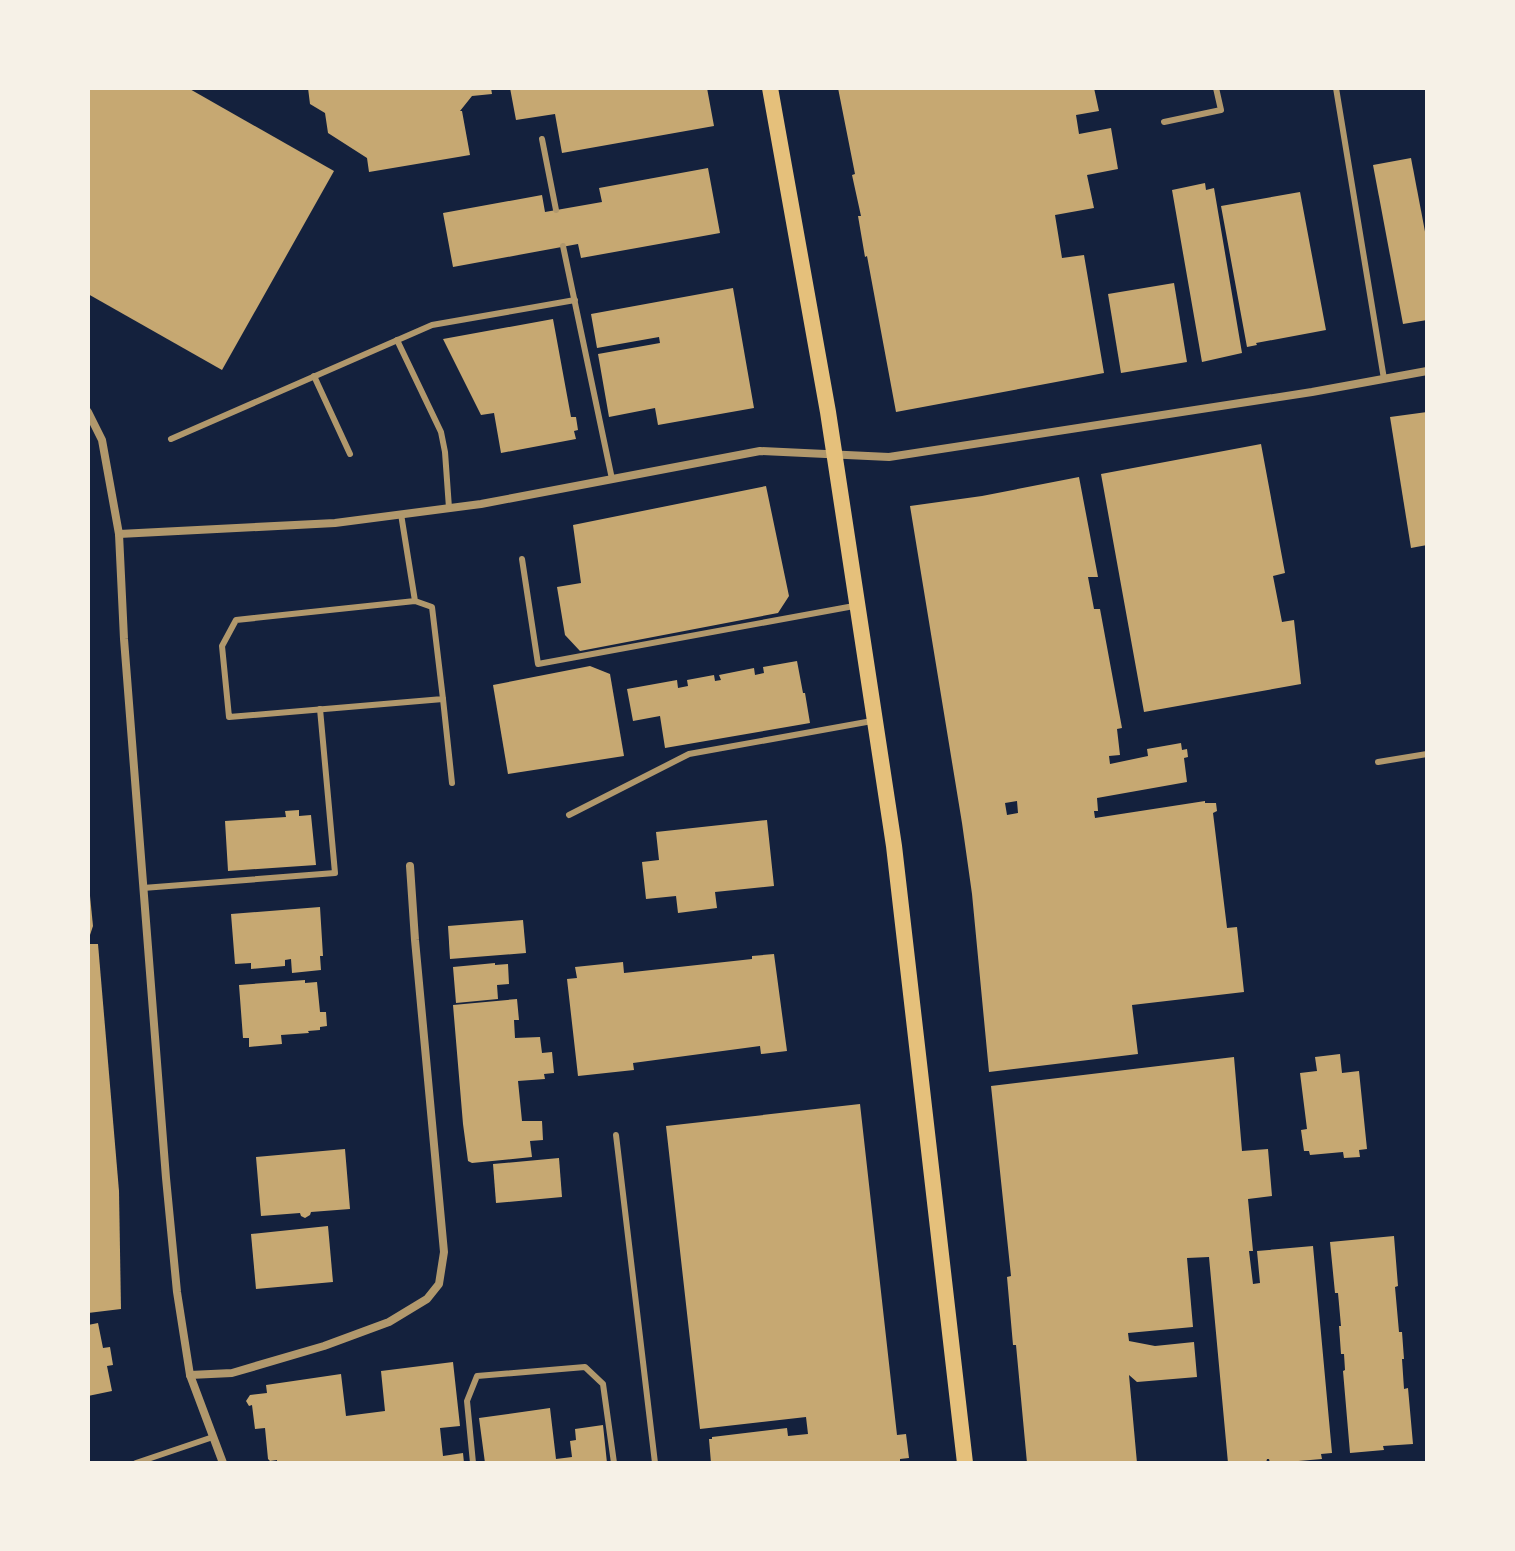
<svg xmlns="http://www.w3.org/2000/svg" width="1515" height="1551" font-family="'Public Sans',sans-serif">
<rect width="100%" height="100%" fill="#14213d"/>
<g fill="#c6a872" fill-rule="evenodd">
<path d="M88,88H188L334,171L222,370L88,294Z"/>
<path d="M308,88H491L492,94L472,96L460,111H462L470,155L369,172L367,158L328,133L325,113L310,104Z"/>
<path d="M510,88H707L714,126L562,153L555,114L516,120Z"/>
<path d="M838,88H1094L1099,111L1076,115L1079,134L1111,128L1118,169L1087,175L1094,208L1055,215L1062,258L1084,255L1104,373L896,412L867,256L865,257L858,216H861L852,175L855,174Z"/>
<path d="M1411,158L1427,242V320L1403,324L1373,165Z"/>
<path d="M708,168L720,233L581,258L578,244L453,267L443,213L542,195L545,212L602,202L599,188Z"/>
<path d="M1205,183L1206,190L1214,188L1242,353L1202,362L1172,190Z"/>
<path d="M1300,192L1326,330L1256,343L1257,345L1247,347L1221,206Z"/>
<path d="M1174,283L1187,362L1121,373L1108,294Z"/>
<path d="M733,288L754,408L658,425L655,408L609,417L598,354L660,343L659,337L597,348L591,314Z"/>
<path d="M553,319L571,417H576L578,430L574,431L576,439L501,453L494,413L481,415L443,339Z"/>
<path d="M1427,412V545L1411,548L1390,417Z"/>
<path d="M1261,444L1285,573L1273,576L1282,622L1294,620L1301,684L1144,712L1101,474Z"/>
<path d="M1079,477L1098,577H1088L1094,609H1100L1122,728L1117,729L1120,755L1109,756L1110,764L1148,756L1147,749L1181,743L1182,750L1187,749L1188,757L1184,758L1187,782L1097,798L1098,811H1094L1095,818L1205,801V803H1216L1217,811L1213,813L1227,928L1237,927L1244,992L1132,1005L1138,1054L989,1072L972,894L962,823L910,506L982,496ZM1017,801L1018,813L1007,815L1005,803Z"/>
<path d="M766,486L789,596L778,613L580,651L565,635L557,587L581,583L573,525Z"/>
<path d="M797,661L803,693H805L810,723L665,748L660,716L633,721L627,689L677,680L678,688L688,686L687,680L714,675L715,681L721,680L719,675L754,668L755,675L764,673L763,667Z"/>
<path d="M590,666L610,674L624,756L508,774L493,685Z"/>
<path d="M299,810V816L311,815L316,865L228,871L225,821L286,817L285,811Z"/>
<path d="M767,820L774,886L715,892L717,908L678,913L676,896L646,899L642,862L659,860L656,832Z"/>
<path d="M88,896H90L93,926L88,941Z"/>
<path d="M320,907L323,956H320L321,970L292,973L291,959L285,960V966L251,969V963L235,964L231,914Z"/>
<path d="M523,920L526,953L450,959L448,926Z"/>
<path d="M88,944H98L119,1191L121,1309L88,1313Z"/>
<path d="M774,954L787,1051L761,1054L760,1046L633,1063L634,1070L578,1076L567,979L577,978L575,967L623,962L624,973L752,959V956Z"/>
<path d="M495,963V965L508,964L509,984L497,985L498,999L456,1003L453,967Z"/>
<path d="M305,980V983L317,982L320,1012H326L327,1026L320,1027V1030L308,1031L309,1033L281,1035L282,1044L249,1047V1038H243L239,985Z"/>
<path d="M517,999L519,1020H514L515,1038L540,1037L542,1053L552,1052L554,1073L544,1074L545,1079L518,1081L522,1121H542L543,1140L530,1141L532,1157L472,1163L468,1161L463,1124L453,1005Z"/>
<path d="M1340,1054L1342,1073L1359,1071L1367,1149L1359,1150L1360,1157L1344,1158L1343,1152L1310,1155L1309,1151H1304L1301,1130L1307,1129L1300,1073L1317,1071L1315,1057Z"/>
<path d="M1234,1057L1242,1151L1268,1149L1272,1196L1248,1199L1253,1251H1249L1253,1284L1260,1283L1257,1251L1313,1246L1332,1453L1321,1454L1322,1459L1275,1463H1270L1269,1459H1267L1266,1463H1228L1209,1257L1187,1258L1193,1327L1128,1333L1129,1341L1155,1346L1194,1342L1197,1377L1137,1382L1129,1375L1137,1463H1027L1016,1345H1013L1007,1277L1011,1276L991,1086Z"/>
<path d="M860,1104L897,1435L906,1434L909,1458L900,1459V1463H711L709,1439H712V1437L787,1428L788,1436L808,1434L806,1417L700,1429L666,1126Z"/>
<path d="M345,1149L350,1209L311,1212L310,1215L305,1218L301,1216L300,1213L261,1216L256,1157Z"/>
<path d="M559,1158L562,1197L496,1203L493,1164Z"/>
<path d="M328,1226L333,1282L256,1289L251,1234Z"/>
<path d="M1394,1236L1398,1286L1395,1287L1399,1332H1402L1404,1359H1402L1404,1389L1408,1388L1413,1444L1383,1446L1384,1450L1350,1453L1343,1371L1345,1370L1344,1354H1341L1339,1326H1341L1338,1293H1335L1330,1242Z"/>
<path d="M98,1323L103,1348L110,1347L113,1365L107,1366L112,1391L88,1396V1325Z"/>
<path d="M453,1362L460,1426L440,1428L443,1456L463,1453L464,1463H277V1460L270,1461L268,1459L265,1428L255,1429L252,1405L249,1406L246,1401L250,1395L267,1393L266,1385L341,1374L346,1416L385,1411L381,1371Z"/>
<path d="M550,1408L556,1459L572,1457L570,1441L576,1440L575,1429L603,1425L607,1463H485L479,1418Z"/>
</g>
<g fill="none" stroke-linecap="round" stroke-linejoin="round">
<g stroke="#b1986c" stroke-width="6">
<path d="M1336,88L1384,379"/>
<path d="M1164,122L1221,110L1216,88"/>
<path d="M542,139L556,210"/>
<path d="M563,246L612,479"/>
<path d="M397,340L441,432L445,452L449,508"/>
<path d="M314,376L350,454"/>
<path d="M171,439L432,325L575,300"/>
<path d="M401,514L415,601L432,607L443,699L229,717L222,646L236,620L415,601"/>
<path d="M522,559L538,664L854,606"/>
<path d="M443,699L452,783"/>
<path d="M1378,762L1427,754"/>
<path d="M569,815L689,754L872,721"/>
<path d="M143,888L335,873L320,709"/>
<path d="M616,1135L655,1463"/>
<path d="M136,1463L213,1437"/>
<path d="M473,1463L467,1401L477,1376L585,1367L603,1384L614,1463"/>
</g>
<g stroke="#b1986c" stroke-width="8">
<path d="M88,412L102,440L119,534L124,639L166,1178L177,1292L190,1375L223,1463"/>
<path d="M119,534L335,523L481,504L760,451L889,457L1312,392L1427,371"/>
<path d="M190,1375L232,1373L324,1346L389,1322L427,1299L439,1284L444,1252L415,940L410,866"/>
</g>
<path stroke="#e5c07b" stroke-width="16" d="M770,88L828,412L894,846L965,1463"/>
</g>
<rect width="1515" height="1551" fill="none" stroke="#f6f1e7" stroke-width="180"/>
</svg>
